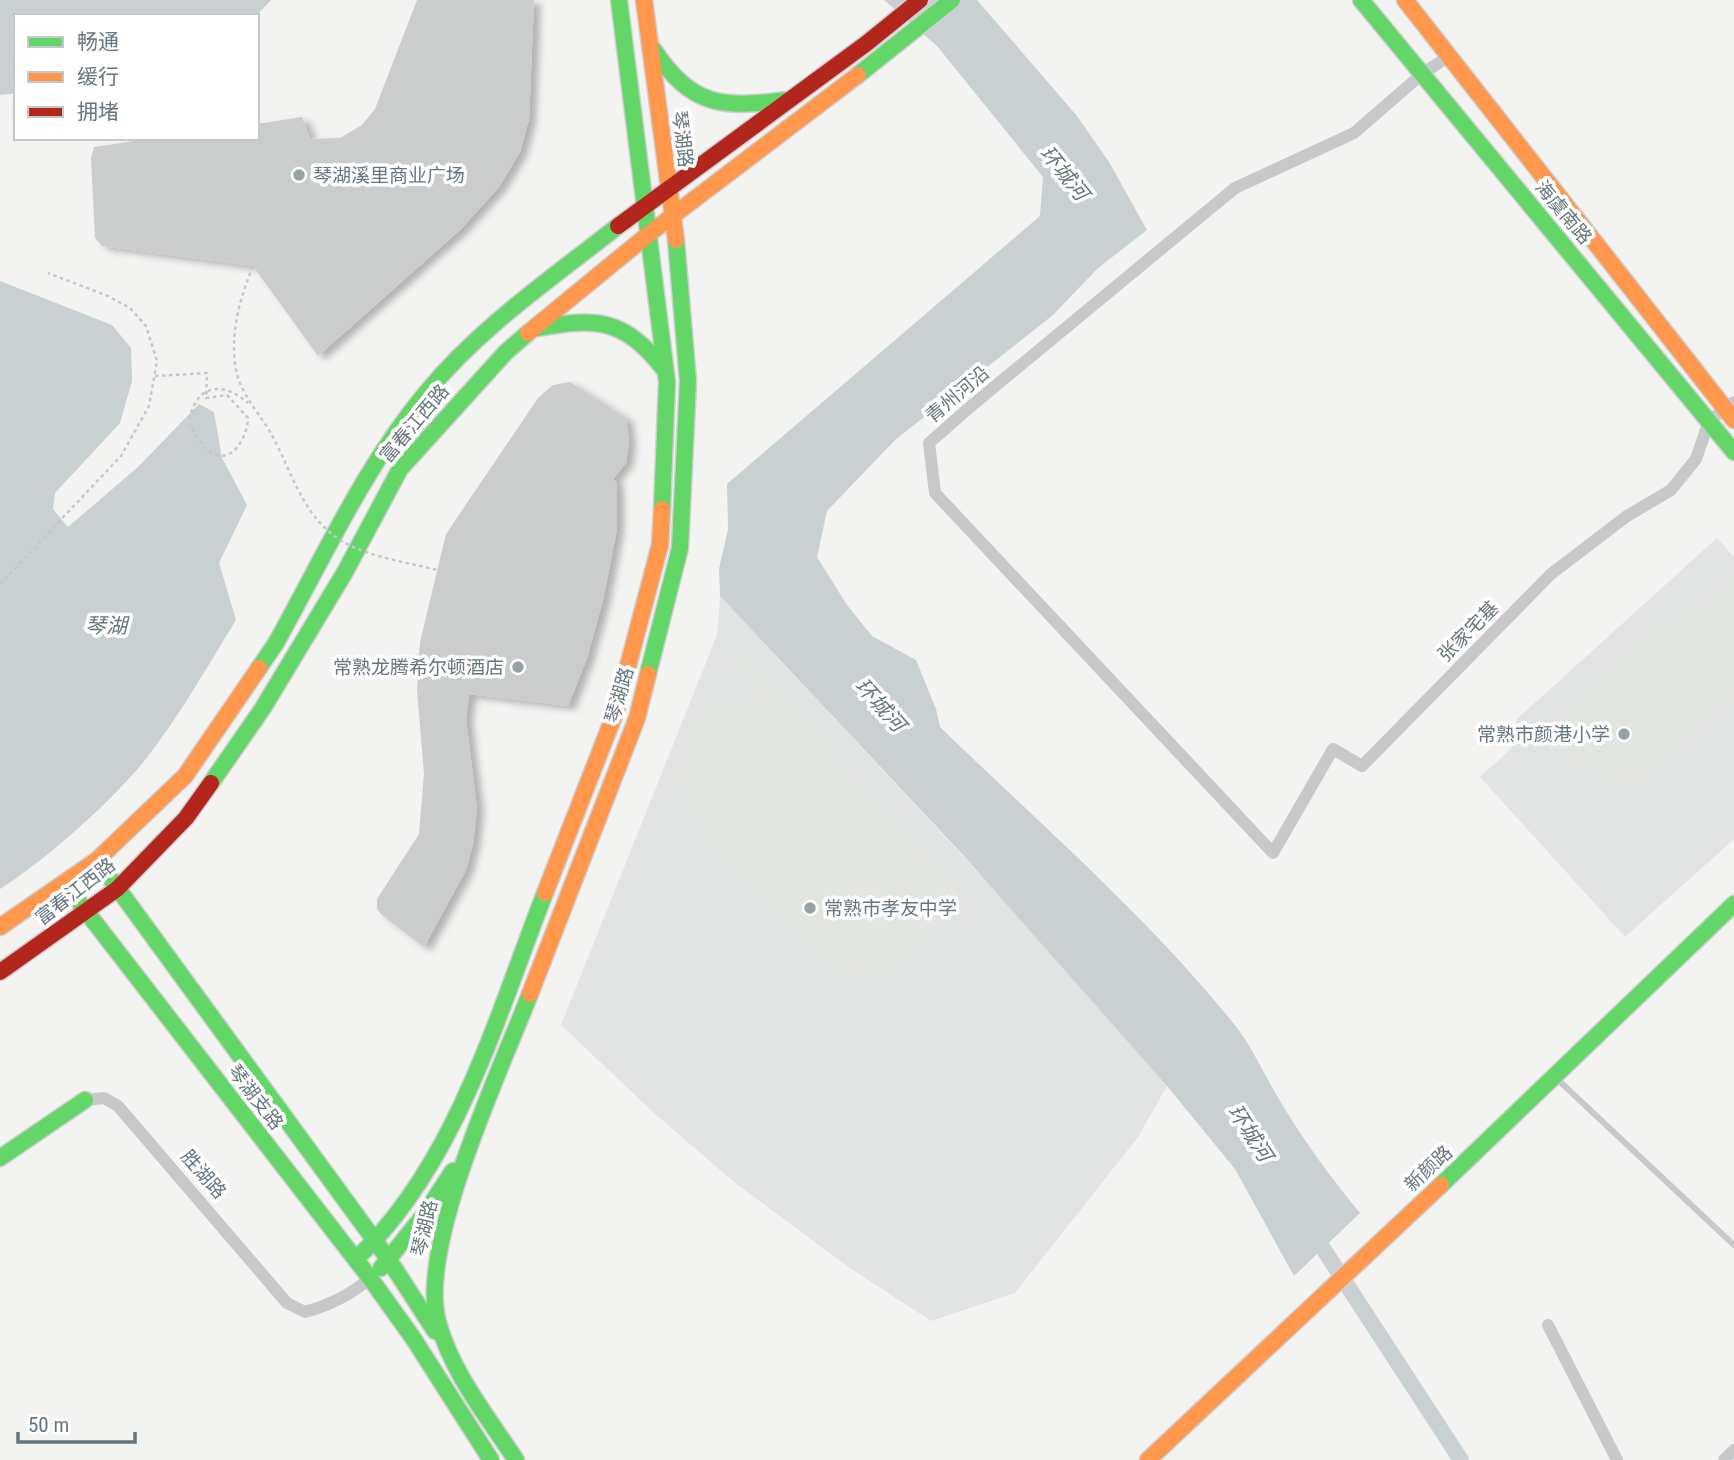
<svg xmlns="http://www.w3.org/2000/svg" width="1734" height="1460" font-family="'Roboto Condensed','Noto Sans SC',sans-serif">
<defs>
<filter id="shadow"><feDropShadow dx="7" dy="4" stdDeviation="3.5" flood-color="#0004"/></filter>
</defs>
<rect width="100%" height="100%" fill="#f3f3f2"/>
<g fill="#e2e3e3">
<path d="M1717,538L1734,557V839L1625,937L1480,777L1511,749L1517,719Z"/>
<path d="M720,596L1060,960L1167,1086L1138,1137L1015,1293L931,1321L850,1268L735,1183L653,1112L561,1025L717,635Z"/>
</g>
<g fill="#e3e6e0">
<path d="M1734,573V698L1642,782C1591,788 1552,758 1569,704C1591,684 1657,616 1683,612C1700,610 1715,618 1729,627L1705,599Z"/>
<path d="M741,649L970,906L957,919L941,902C936,929 925,952 899,965C825,1002 778,916 737,868C723,852 690,822 683,803C669,764 691,709 734,700C744,697 755,700 765,701L729,660Z"/>
</g>
<g fill="#c8d0d1">
<path d="M0,0H271L256,16H16V93L0,95Z"/>
<path d="M884,0H977L1077,116L1109,162L1147,230L1098,268L1053,315L895,440L827,511L817,557L847,605L872,636L916,660L936,709L940,727C1039,823 1147,916 1234,1024C1254,1049 1266,1079 1283,1106C1306,1144 1332,1179 1360,1213L1294,1276L1235,1169L1167,1086L964,856L720,596L719,569L728,529L727,484L1040,216L1043,177L937,46Z"/>
<path d="M0,281L112,325L131,348L132,381L120,423L55,493L53,509L68,527L138,467L199,404L214,412L222,458L247,505L219,563L236,620C207,667 179,717 145,760C110,803 47,859 0,889Z"/>
</g>
<g fill="none" stroke-linecap="round" stroke-linejoin="round">
<path stroke="#c8d0d1" stroke-width="16" d="M1313,1233L1461,1460"/>
</g>
<g fill="#cbcccc" filter="url(#shadow)">
<path d="M417,0H534L529,119L520,152L499,187L461,229L318,356L253,266L102,246L95,238L91,158L94,147L154,138H257V124L302,117L310,139L340,138L362,125L375,109Z"/>
<path d="M570,382L626,418L629,442L626,463L613,479L617,483V529L603,600L587,658L568,706L469,694L466,719L477,809L473,844L466,870L424,947L382,915L377,909V899L419,834L424,774L417,690L420,642L446,534L538,398L553,385Z"/>
</g>
<g fill="none" stroke-linecap="round" stroke-linejoin="round">
<g stroke="#cfcfd0" stroke-width="19">
<g id="fast">
<path d="M619,0L667,382L662,509"/>
<path d="M1361,0L1734,452"/>
<path d="M653,49C693,108 722,108 788,100"/>
<path d="M858,75L952,0"/>
<path d="M538,328C597,317 624,319 663,368"/>
<path d="M259,668L276,643C323,559 364,467 426,393C480,327 552,278 618,226"/>
<path d="M648,674L680,548L688,381L676,240"/>
<path d="M211,783L263,708L345,572L400,469L506,352L528,333"/>
<path d="M97,860L389,1260L435,1331"/>
<path d="M65,884L370,1278L413,1338L491,1460"/>
<path d="M0,1158L85,1100"/>
<path d="M1441,1185L1734,904"/>
<path d="M356,1259C456,1165 496,1018 545,893"/>
<path d="M381,1268L424,1215L453,1171"/>
<path d="M516,1460C487,1416 452,1373 438,1322C417,1247 501,1069 530,994"/>
</g>
</g>
<g stroke="#cfcfd0" stroke-width="19">
<g id="slow">
<path d="M644,0L676,240"/>
<path d="M1405,0L1734,420"/>
<path d="M528,333L650,233L858,75"/>
<path d="M545,893L616,711L660,545L662,509"/>
<path d="M0,927L97,860L185,776L259,668"/>
<path d="M530,994L637,718L648,674"/>
<path d="M1148,1460L1441,1185"/>
</g>
</g>
<g stroke="#cfcfd0" stroke-width="19">
<g id="jam">
<path d="M618,226L867,43L920,0"/>
<path d="M0,972L117,889L186,818L211,783"/>
</g>
</g>
<g stroke="#c5c6c7" stroke-width="2.5" stroke-dasharray="3.5 3.5" stroke-linecap="butt">
<path d="M155,376L207,373L206,398L227,395"/>
<path d="M0,584L121,456L149,406L157,361L146,326L130,308L108,296L48,273"/>
</g>
<path stroke="#c7c8c9" stroke-width="6" d="M1556,1078L1734,1245"/>
<g stroke="#c7c8c9" stroke-width="12">
<path d="M1449,56L1422,74L1354,133L1235,188L970,407L929,443L935,493L1273,853L1333,749L1362,766L1551,574L1627,516L1671,490L1696,459L1709,421L1734,402"/>
<path d="M85,1100L104,1098L118,1106L287,1303L305,1312C330,1305 351,1295 370,1278"/>
<path d="M1548,1325L1617,1460"/>
<path d="M1724,1460L1734,1450"/>
</g>
<use href="#fast" stroke="#63d668" stroke-width="16"/>
<use href="#slow" stroke="#ff974d" stroke-width="16"/>
<use href="#jam" stroke="#b3261e" stroke-width="16"/>
<g stroke="#c5c6c7" stroke-width="2.5" stroke-dasharray="3.5 3.5" stroke-linecap="butt">
<path d="M253,266C240,298 231,329 235,364C238,390 256,409 269,430C291,468 301,515 340,540C367,557 407,562 437,570"/>
<path d="M227,395L248,418C248,437 230,469 208,450C200,443 194,432 189,423C194,386 221,379 248,403"/>
</g>
</g>
<g fill="#97a2a7" stroke="#fff" stroke-width="2.5">
<circle cx="299" cy="175" r="7"/>
<circle cx="518" cy="667" r="7"/>
<circle cx="1624" cy="734" r="7"/>
<circle cx="810" cy="908" r="7"/>
</g>
<g text-anchor="middle" stroke-width="7" stroke-linejoin="round" paint-order="stroke">
<g font-size="19" fill="#66767f" stroke="#fff">
<text transform="translate(683 139) rotate(83)" y="7">琴湖路</text>
<text transform="translate(1564 212) rotate(50)" y="7">海虞南路</text>
<text transform="translate(957 394) rotate(-40)" y="7">青州河沿</text>
<text transform="translate(414 423) rotate(-50)" y="7">富春江西路</text>
<text transform="translate(1468 631) rotate(-45)" y="7">张家宅基</text>
<text transform="translate(619 695) rotate(-74)" y="7">琴湖路</text>
<text transform="translate(75 891) rotate(-38)" y="7">富春江西路</text>
<text transform="translate(256 1097) rotate(52)" y="7">琴湖支路</text>
<text transform="translate(1428 1168) rotate(-43)" y="7">新颜路</text>
<text transform="translate(204 1174) rotate(49)" y="7">胜湖路</text>
<text transform="translate(424 1228) rotate(-77)" y="7">琴湖路</text>
</g>
<g font-size="19" fill="#66767f" stroke="#fff" text-anchor="start">
<text x="313" y="182">琴湖溪里商业广场</text>
<text x="504" y="674" text-anchor="end">常熟龙腾希尔顿酒店</text>
<text x="1610" y="741" text-anchor="end">常熟市颜港小学</text>
<text x="824" y="915">常熟市孝友中学</text>
</g>
<g font-size="21" font-style="italic" fill="#62777c" stroke="#fff">
<text transform="translate(1064 173) rotate(51)" y="7">环城河</text>
<text x="106" y="633">琴湖</text>
<text transform="translate(880 705) rotate(48)" y="7">环城河</text>
<text transform="translate(1250 1133) rotate(57)" y="7">环城河</text>
</g>
</g>
<rect x="14" y="14" width="245" height="126" fill="#ffffff" stroke="#c2c8cc" stroke-width="2"/>
<rect x="28" y="37" width="35" height="10" fill="#63d668" stroke="#c2c8cc" stroke-width="2"/>
<text x="77" y="49" font-size="21" fill="#66767f">畅通</text>
<rect x="28" y="72" width="35" height="10" fill="#ff974d" stroke="#c2c8cc" stroke-width="2"/>
<text x="77" y="84" font-size="21" fill="#66767f">缓行</text>
<rect x="28" y="107" width="35" height="10" fill="#b3261e" stroke="#c2c8cc" stroke-width="2"/>
<text x="77" y="119" font-size="21" fill="#66767f">拥堵</text>
<path d="M18 1432v10h117v-10" fill="none" stroke="#66767f" stroke-width="3.5"/>
<text x="28" y="1432" font-size="21" fill="#66767f" stroke="#ffffff" stroke-width="5" paint-order="stroke">50 m</text>
</svg>
